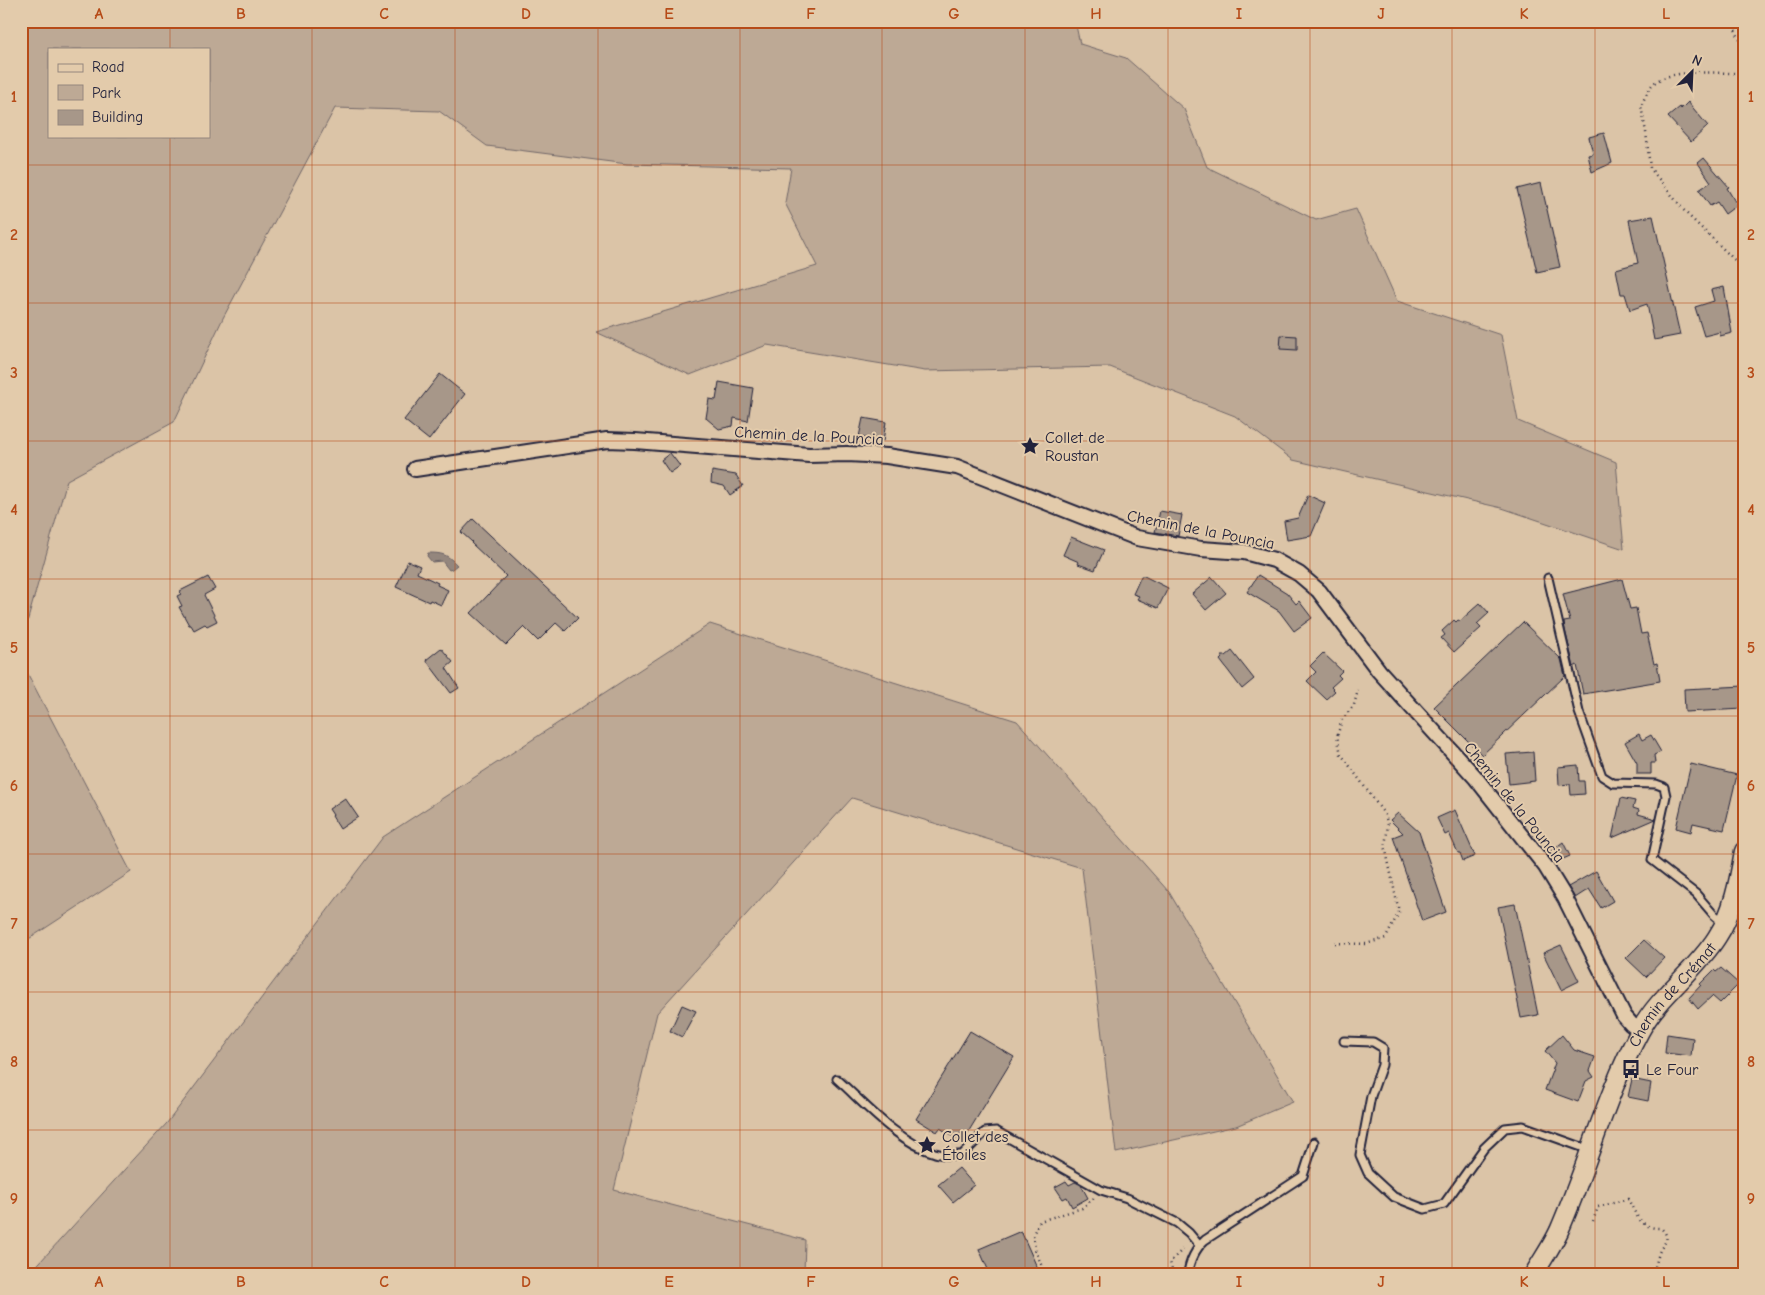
<svg xmlns="http://www.w3.org/2000/svg" width="1765" height="1295" font-family="'Comic Neue',sans-serif">
<rect width="100%" height="100%" fill="#dbc4a7"/>
<filter id="ink" filterUnits="userSpaceOnUse"><feTurbulence type="fractalNoise" baseFrequency=".02" numOctaves="2"/><feDisplacementMap in="SourceGraphic" scale="10" xChannelSelector="R" yChannelSelector="G"/><feConvolveMatrix kernelMatrix="1 2 1 2 8 2 1 2 1" color-interpolation-filters="sRGB"/></filter>
<g filter="url(#ink)">
<g fill="#bda995" stroke="#706668" fill-rule="evenodd">
<path d="M21,21H1075L1080,44L1126,58L1184,109L1207,167L1316,220L1356,209L1397,301L1501,335L1518,421L1616,462L1624,549L1502,508L1293,460L1235,416L1110,367L925,371L767,345L690,375L596,332L817,266L785,203L791,168L627,164L487,146L439,111L335,108L223,318L174,422L67,480L21,644ZM49,49H209V136H49Z"/>
<path d="M710,624L1017,721L1169,892L1293,1102L1236,1126L1116,1153L1082,868L852,798L657,1013L614,1190L805,1240L804,1274H29L167,1123L383,837Z"/>
<path d="M21,661L131,872L21,944Z"/>
</g>
<path fill="#94867d" stroke="#665e63" d="M428,553C442,553 447,554 457,565L452,569L449,570L442,561L432,562L427,556Z"/>
<g fill="#a79789" stroke="#22223b">
<path d="M1688,102L1708,126L1691,142L1668,117L1680,107L1681,109Z"/>
<path d="M1604,133L1612,163L1592,172L1588,155L1593,154L1589,137Z"/>
<path d="M1704,158L1729,187L1727,188L1737,205L1725,214L1717,202L1710,206L1699,190L1711,182L1698,163Z"/>
<path d="M1541,183L1560,267L1537,272L1517,189Z"/>
<path d="M1653,216L1680,335L1654,340L1647,304L1630,310L1625,294H1621L1616,269L1638,263L1629,220Z"/>
<path d="M1724,287L1732,333L1720,336V332L1704,336L1695,307L1714,301L1711,290Z"/>
<path d="M1281,335L1297,336V350L1280,349Z"/>
<path d="M440,374L465,394L429,440L404,420Z"/>
<path d="M719,382L753,388L748,421L734,418L733,426L719,429L706,418L709,399L716,400Z"/>
<path d="M863,418L886,422L883,441L859,437Z"/>
<path d="M670,453L680,466L670,473L661,460Z"/>
<path d="M712,471L736,475L743,486L730,495L724,486L711,483Z"/>
<path d="M1308,495L1325,503L1311,536L1287,540L1284,521L1298,518Z"/>
<path d="M1160,511L1182,515L1178,536L1155,532Z"/>
<path d="M473,519L578,618L565,631L556,623L538,641L524,627L506,645L471,613L506,576L471,543L472,542L461,532Z"/>
<path d="M1071,537L1104,550L1095,570L1078,564L1079,562L1063,555Z"/>
<path d="M408,561L420,566L417,573L438,583L437,585L448,590L441,605L430,600L429,602L396,587Z"/>
<path d="M1258,575L1287,593L1296,604L1299,601L1312,618L1294,631L1279,611L1247,592Z"/>
<path d="M1141,576H1144L1168,588L1158,608L1137,599L1139,596L1133,594Z"/>
<path d="M208,577L215,589L204,595L217,621L207,626L205,624L194,630L191,625H189L179,607L182,606L177,596L181,594L180,591Z"/>
<path d="M1212,577L1226,593L1206,610L1192,594Z"/>
<path d="M1622,579L1630,609L1636,608L1641,634L1647,633L1654,664L1657,663L1660,681L1583,694L1577,665L1574,667L1565,630L1564,622L1570,621L1563,594Z"/>
<path d="M1480,603L1489,613L1477,624L1481,628L1454,652L1441,638L1445,635L1442,631L1454,620L1456,622L1458,620L1460,621Z"/>
<path d="M1523,622L1561,659L1565,676L1482,755L1434,707Z"/>
<path d="M441,648L453,662L446,668L459,688L451,693L426,660Z"/>
<path d="M1232,651L1254,679L1242,689L1220,660L1222,658V656H1226Z"/>
<path d="M1323,653L1342,671L1338,675L1341,678L1331,687L1335,691L1326,699L1307,681L1316,672L1310,666Z"/>
<path d="M1744,686V709L1685,712L1684,689Z"/>
<path d="M1639,734L1642,740L1651,735L1661,752L1654,755L1655,763H1651V774H1637V763L1625,742Z"/>
<path d="M1533,752L1535,781L1509,784L1506,754Z"/>
<path d="M1691,764L1737,775L1724,830L1693,823L1691,832L1676,828Z"/>
<path d="M1578,765L1579,781H1584L1585,794L1571,795L1570,784L1559,785L1558,767Z"/>
<path d="M345,798L358,817L340,829L332,816L333,815L329,809Z"/>
<path d="M1621,798L1635,801L1633,808L1639,810L1638,814L1656,819L1612,838Z"/>
<path d="M1455,810L1475,856L1463,861L1460,853H1458L1449,833L1445,835L1437,818Z"/>
<path d="M1398,813L1419,832L1446,912L1422,921L1393,837L1403,833L1390,820Z"/>
<path d="M1563,842L1570,856L1554,863L1547,854Z"/>
<path d="M1596,871L1613,901L1601,908L1589,889L1575,898L1568,887Z"/>
<path d="M1515,904L1538,1015L1521,1018L1498,907Z"/>
<path d="M1644,940L1664,958L1646,977L1626,958Z"/>
<path d="M1561,945L1579,981L1561,990L1543,953Z"/>
<path d="M1721,968L1739,984L1720,1003L1712,996L1698,1009L1689,998L1701,985L1700,984L1714,970L1716,972Z"/>
<path d="M682,1005L696,1011L682,1037L670,1031Z"/>
<path d="M970,1031L1014,1057L967,1134L962,1131L957,1139L940,1128L937,1132L916,1119Z"/>
<path d="M1667,1034L1693,1038L1691,1056L1665,1053Z"/>
<path d="M1562,1035L1574,1050L1595,1057L1590,1071L1594,1077L1586,1081L1578,1102L1545,1090L1555,1063L1545,1051Z"/>
<path d="M1632,1079L1651,1083L1648,1101L1628,1097Z"/>
<path d="M959,1168L974,1185L953,1202L938,1185Z"/>
<path d="M1066,1181L1069,1185L1075,1182L1081,1185L1088,1198L1072,1207L1067,1197L1063,1199L1055,1187Z"/>
<path d="M1021,1231L1040,1274H990L979,1249Z"/>
</g>
<g fill="none" stroke-linecap="round" stroke-linejoin="round">
<g stroke="#22223b" stroke-width="11">
<g id="service">
<path d="M1548,578L1579,712L1602,776L1613,783L1656,784L1664,787L1666,796L1652,860L1696,894L1714,915L1725,924"/>
<path d="M1344,1041L1373,1042L1383,1048L1382,1065L1371,1096L1360,1155L1368,1173L1394,1197L1425,1209L1444,1204L1484,1148L1505,1128L1523,1126L1590,1150"/>
<path d="M837,1079C865,1104 898,1142 935,1153C943,1156 953,1155 962,1155L985,1132L996,1131L1101,1190L1127,1198L1177,1223L1189,1233L1199,1245"/>
<path d="M1188,1274C1189,1262 1196,1248 1205,1240L1303,1176L1314,1142"/>
</g>
</g>
<g stroke="#22223b" stroke-width="18">
<path id="minor" d="M415,469L607,440L635,441L809,455L847,454L887,456L957,467L1137,538L1201,549L1244,552L1274,560L1299,574L1319,591L1379,671L1475,777L1546,867L1565,898L1624,1016L1631,1024L1640,1031"/>
</g>
<g stroke="#22223b" stroke-width="21">
<g id="tertiary">
<path id="s1" d="M1534,1274C1542,1260 1552,1246 1559,1231C1588,1165 1606,1094 1640,1031C1659,995 1695,972 1717,937C1733,913 1739,880 1744,851"/>
</g>
</g>
<g stroke="#22223b" stroke-width="2.5" stroke-dasharray="1 4" stroke-linecap="butt">
<path d="M1731,21L1744,48"/>
<path d="M1744,73C1720,74 1670,67 1652,85C1647,91 1644,100 1641,106L1646,132L1650,168L1686,213L1744,269"/>
<path d="M1335,943L1366,944L1386,938L1399,912L1385,846L1388,825L1385,815L1341,754L1337,736L1342,720L1354,705L1358,690"/>
<path d="M1593,1221L1598,1207L1628,1199C1636,1214 1640,1229 1661,1228C1673,1240 1662,1243 1659,1253C1657,1260 1655,1267 1653,1274"/>
<path d="M1045,1274L1035,1249L1033,1234L1040,1221L1082,1208L1094,1198"/>
<path d="M1173,1274L1170,1262L1185,1247"/>
</g>
<use href="#service" stroke="#e3cbab" stroke-width="7"/>
<use href="#minor" stroke="#e3cbab" stroke-width="14"/>
<use href="#tertiary" stroke="#e3cbab" stroke-width="18"/>
</g>
</g>
<path fill="none" stroke="#b64b18" stroke-width="1" stroke-opacity="0.55" d="M170,21V49M312,21V1274M455,21V1274M598,21V1274M740,21V1274M882,21V1274M1025,21V1274M1168,21V1274M1310,21V1274M1452,21V1274M1595,21V1274M170,136V1274M21,165H1744M21,303H1744M21,441H1744M21,579H1744M21,716H1744M21,854H1744M21,992H1744M21,1130H1744"/>
<defs>
<g id="sight-bare" transform="scale(1.5)"><path d="M0-6L1.8-2.2L6-1.7L2.9 1.2L3.7 5.4L0 3.3L-3.7 5.4L-2.9 1.2L-6-1.7L-1.8-2.2Z" fill="#22223b" stroke="#e3cbab" stroke-width="2.5" paint-order="stroke"/></g>
<g id="bus-bare" transform="scale(1.5)"><path d="M-5-6H5V4H4V6H2V4H-2V6H-4V4H-5ZM-3.5-4V0h7V-4ZM-3.5 1.2v1.5H-2V1.2ZM2 1.2v1.5H3.5V1.2Z" fill="#22223b" stroke="#e3cbab" stroke-width="2.5" paint-order="stroke"/></g>
</defs>
<g fill-rule="evenodd">
<use href="#sight-bare" x="1030" y="446"/>
<use href="#bus-bare" x="1631" y="1069"/>
<use href="#sight-bare" x="927" y="1145"/>
</g>
<g text-anchor="middle" stroke-width="4" stroke-linejoin="round" paint-order="stroke">
<g font-size="16" fill="#22223b" stroke="#e3cbab">
<text transform="translate(809 435) rotate(3)" y="6">Chemin de la Pouncia</text>
<text transform="translate(1201 529) rotate(11)" y="6">Chemin de la Pouncia</text>
<text transform="translate(1515 802) rotate(51)" y="6">Chemin de la Pouncia</text>
<text dy="6" stroke="none"><textPath href="#s1" startOffset="314">Chemin de Crémat</textPath></text>
</g>
<g font-size="16" fill="#22223b" stroke="#e3cbab" text-anchor="start">
<text x="1045" y="443">Collet de<tspan x="1045" dy="18">Roustan</tspan></text>
<text x="1646" y="1075">Le Four</text>
<text x="942" y="1142">Collet des<tspan x="942" dy="18">Étoiles</tspan></text>
</g>
</g>
<rect width="1765" height="1295" fill="none" stroke="#e3cbab" stroke-width="55"/>
<rect x="48" y="48" width="162" height="90" fill="#e3cbab" stroke="#96877e"/>
<rect x="58" y="64" width="25" height="8" fill="#e3cbab" stroke="#96877e"/>
<text x="92" y="72" font-size="15" fill="#22223b">Road</text>
<rect x="58" y="85" width="25" height="15" fill="#bda995" stroke="#96877e"/>
<text x="92" y="98" font-size="15" fill="#22223b">Park</text>
<rect x="58" y="110" width="25" height="15" fill="#a79789" stroke="#96877e"/>
<text x="92" y="122" font-size="15" fill="#22223b">Building</text>
<g transform="translate(1692 72) rotate(24)" stroke="#e3cbab" stroke-width="4" paint-order="stroke">
<path d="M0-4L9 19L0 12L-9 19Z" fill="#22223b"/>
<text y="-8" font-size="14" font-weight="bold" text-anchor="middle" fill="#22223b">N</text>
</g>
<rect x="28" y="28" width="1710" height="1240" fill="none" stroke="#b64b18" stroke-width="2"/>
<g font-size="16" text-anchor="middle" font-weight="bold" fill="#b64b18">
<text x="99" y="19">A</text>
<text x="241" y="19">B</text>
<text x="384" y="19">C</text>
<text x="526" y="19">D</text>
<text x="669" y="19">E</text>
<text x="811" y="19">F</text>
<text x="954" y="19">G</text>
<text x="1096" y="19">H</text>
<text x="1239" y="19">I</text>
<text x="1381" y="19">J</text>
<text x="1524" y="19">K</text>
<text x="1666" y="19">L</text>
<text x="14" y="102">1</text>
<text x="1751" y="102">1</text>
<text x="14" y="240">2</text>
<text x="1751" y="240">2</text>
<text x="14" y="378">3</text>
<text x="1751" y="378">3</text>
<text x="14" y="515">4</text>
<text x="1751" y="515">4</text>
<text x="14" y="653">5</text>
<text x="1751" y="653">5</text>
<text x="14" y="791">6</text>
<text x="1751" y="791">6</text>
<text x="14" y="929">7</text>
<text x="1751" y="929">7</text>
<text x="14" y="1067">8</text>
<text x="1751" y="1067">8</text>
<text x="14" y="1204">9</text>
<text x="1751" y="1204">9</text>
<text x="99" y="1287">A</text>
<text x="241" y="1287">B</text>
<text x="384" y="1287">C</text>
<text x="526" y="1287">D</text>
<text x="669" y="1287">E</text>
<text x="811" y="1287">F</text>
<text x="954" y="1287">G</text>
<text x="1096" y="1287">H</text>
<text x="1239" y="1287">I</text>
<text x="1381" y="1287">J</text>
<text x="1524" y="1287">K</text>
<text x="1666" y="1287">L</text>
</g>
</svg>
